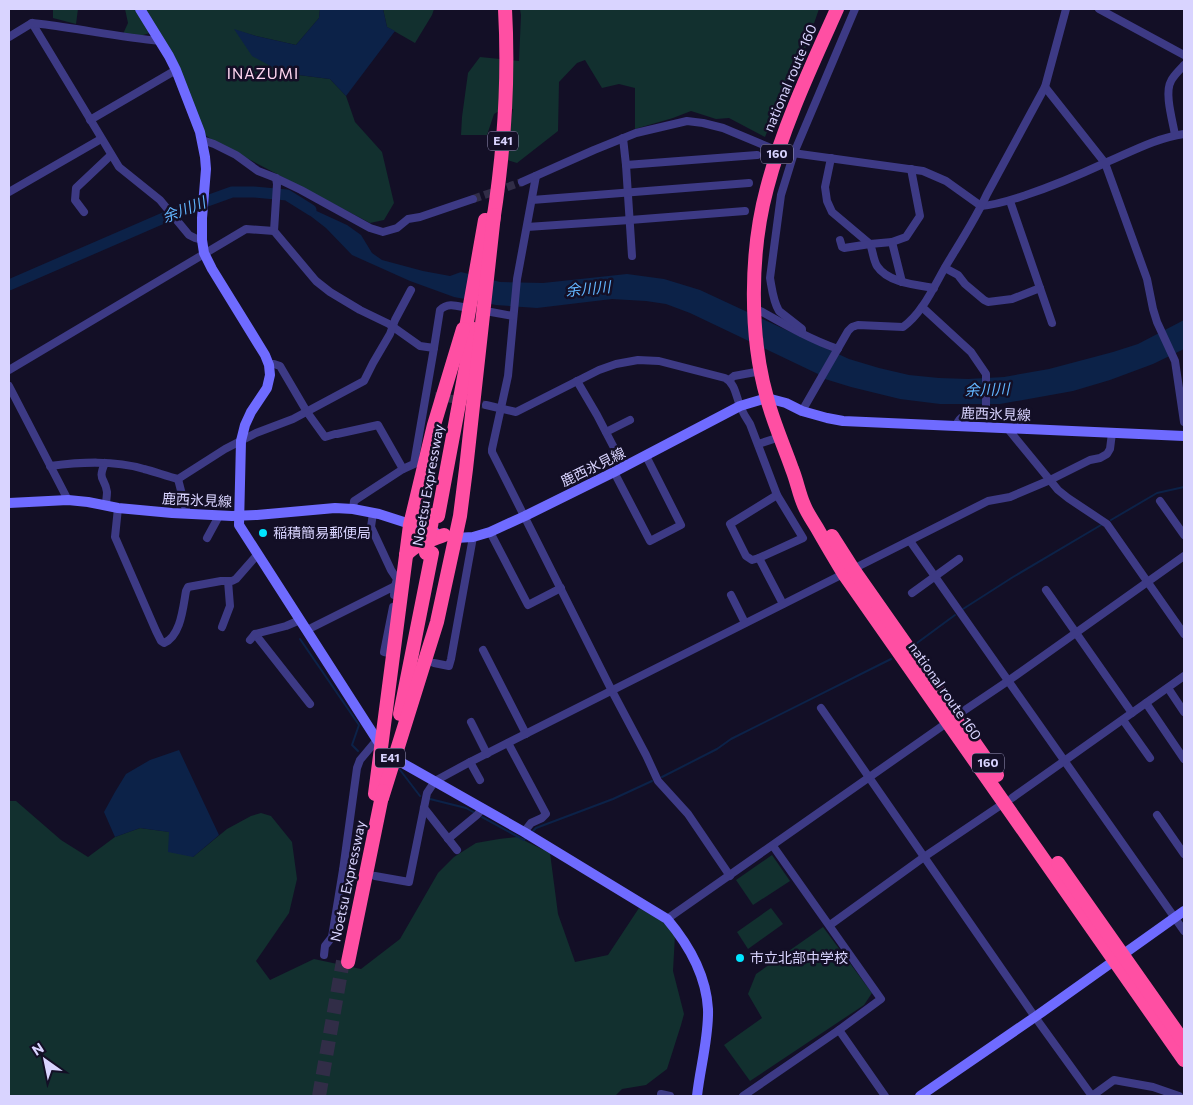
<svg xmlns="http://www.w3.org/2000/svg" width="1193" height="1105" font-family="Commissioner,'Noto Sans JP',sans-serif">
<rect width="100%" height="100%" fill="#130f26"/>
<g fill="#12302f">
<path d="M53,9H78L76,24L53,18Z"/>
<path d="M125,9H320L319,18L296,45L256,36L235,30L283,73L330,79L346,96L355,122L382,152L394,203L384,220L370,223L212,140L197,129L196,114L153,32L140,36L123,34L128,23Z"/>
<path d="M383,9H434L432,15L415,43L387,27Z"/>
<path d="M520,9H819L804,52L790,67L783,93L765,137L729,118L716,119L691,111L673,118L635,129V88L619,84L602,88L585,60L577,63L559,82L558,131L517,163L504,159L513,109L499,111L494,114L487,135H461L462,117L468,73L480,57L519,61L521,15Z"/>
<path d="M9,801H16L61,840L88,857L115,837L140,828L170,832L193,857L227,829L251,816L261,813L271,816L292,842L297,879L289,913L256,961L270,980L314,959L361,969L400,939L438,873L454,857L476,843L499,839L517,837L550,853L558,914L575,962L608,955L639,908L662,921L675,935L673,971L684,1014L681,1025L667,1069L646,1085L622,1089L615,1096H9Z"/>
<path d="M772,855L790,881L753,905L736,880Z"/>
<path d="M771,908L783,924L748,949L737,932Z"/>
<path d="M823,927L872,993L864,1005L750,1081L724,1045L762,1018L748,994L756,974Z"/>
</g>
<g fill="#0c2248">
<path d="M320,9H383L387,27L395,31L346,96L330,79L283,73L252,56L234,29L256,36L296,45L319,18Z"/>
<path d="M286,197L347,225L361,235L372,253L382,260L423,271L450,276L461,272L500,282L543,283L627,274L664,279L700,290L849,359L879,368L909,375L939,378L968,379L1004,377L1049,369L1113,352L1138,344L1184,320V349L1153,364L1110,380L1073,391L1000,404H940L900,399L851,387L825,379L818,376V374L690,313L666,304L646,301L612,299L537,308L496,305L454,297L410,281L352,255L326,228Z"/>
<path d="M179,750L219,835L193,857L168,852L169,832L140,828L115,837L104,812L115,792L126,774L150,760Z"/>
</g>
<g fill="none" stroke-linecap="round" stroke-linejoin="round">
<g stroke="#0c2248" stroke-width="2">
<path d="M1111,520L1157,493L1184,487"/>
<path d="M963,609L1013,577L1101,525"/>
<path d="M300,639L359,725L352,745L358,751"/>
<path d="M917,643L955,615"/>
<path d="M397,766L420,796"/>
<path d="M662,777L717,749L731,739L891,659"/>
<path d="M430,799L466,808L475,813"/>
<path d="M482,817L524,840L525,839"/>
<path d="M533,831L536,828L613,799L652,781"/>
</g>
<path stroke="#0c2248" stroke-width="11" d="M9,285L182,210L232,192H254L287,195L311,210"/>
<g stroke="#312d47" stroke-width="8" stroke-dasharray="8 4" stroke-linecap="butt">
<path d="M473,199L522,182"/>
<path d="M435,396L486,405"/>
</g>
<path stroke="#312d47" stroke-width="14" stroke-dasharray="14 7" stroke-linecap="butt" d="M319,1096L343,961"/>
<g stroke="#3d3a85" stroke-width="8">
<path d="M1099,9L1184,55"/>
<path d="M32,23L119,167L160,200L189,235L195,238L202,240"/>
<path d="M9,37L32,23L41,24C81,29 120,37 160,41"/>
<path d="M1045,87L1105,163L1147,279L1153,309L1157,322L1175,361L1184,422"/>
<path d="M90,120L176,70"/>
<path d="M1175,135C1173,122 1164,93 1171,81C1174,75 1180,70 1184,65"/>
<path d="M623,138L626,165L757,155"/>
<path d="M202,140L214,144L236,155L258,171L276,178L301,190L370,228L383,232L397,228L408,219L420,217L473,199"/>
<path d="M831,158L825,187L827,201L832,212L870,244C873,251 873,259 877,266C888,283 917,285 934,288"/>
<path d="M626,165L632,256"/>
<path d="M536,176L517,279L508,376L492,449V452L612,691L646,755L658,781L688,814L730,876"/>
<path d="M276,178L277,184L274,231L316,281L330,292L360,310L389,324L420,346L434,348L414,464L403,469L354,501L353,509"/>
<path d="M522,182L594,150L636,133L687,121L703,123L723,128L778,151L923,171L946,181L981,206C997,205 1011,200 1026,195C1053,186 1079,175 1105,163C1131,152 1156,138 1184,134"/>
<path d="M9,192L101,139"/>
<path d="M532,200L749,183"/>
<path d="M1010,201L1052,323"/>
<path d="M84,212L75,200L76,188L111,155"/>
<path d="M527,227L630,220L745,211"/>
<path d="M840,240L842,247L844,248L870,244L892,242L906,237L920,216L911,169"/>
<path d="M892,242L902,282"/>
<path d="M945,268L958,275L965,284L984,300L988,302L1012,299L1040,288"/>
<path d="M922,307L971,352L986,374V411L983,415C970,416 961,412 956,426"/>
<path d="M755,308C782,323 809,339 838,349"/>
<path d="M491,312L513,316"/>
<path d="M802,333V329L779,311C773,301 772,289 770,278L781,195L794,153L855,9"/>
<path d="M434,348L440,310C448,302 457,306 467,308"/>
<path d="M269,365L274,364L280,366L307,412L325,437L335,434H337L378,425L403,469"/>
<path d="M9,370L246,229L274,231"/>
<path d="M729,380L734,376L761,371"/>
<path d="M577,381L597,415L624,467"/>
<path d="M9,386L68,500"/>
<path d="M486,405L516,412L599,370L616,364L638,360L659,361L725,378C735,383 736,396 740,406C743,413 746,418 750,424L777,495L803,538L759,558L783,604"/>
<path d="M802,411L848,331L852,327L858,325L903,327C923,313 935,284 947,264C961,241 976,218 987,194L1045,87L1066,9"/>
<path d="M1008,429L1058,490L1068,498L1107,524L1184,634"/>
<path d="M606,432L630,420"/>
<path d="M758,444L780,437"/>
<path d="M105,463C97,481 105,477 107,492C107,496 106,501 106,505"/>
<path d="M50,466C81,462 114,460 144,469C156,472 166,476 178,479L225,449L256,433L293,419L364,381L373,363L390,334L395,320L411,290"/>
<path d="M614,472L650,541L681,525L646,456"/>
<path d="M178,479L187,514"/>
<path d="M1160,501L1184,535"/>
<path d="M118,508L115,537L156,631L161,641L164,643C181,636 183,607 186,591L188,587L221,581H232L236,579L258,554"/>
<path d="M373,513L371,527L391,570L397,579L395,586"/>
<path d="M490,532L528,605L561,588"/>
<path d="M207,538L219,516"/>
<path d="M910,541L1184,931"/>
<path d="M759,558L752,560L746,556L730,524L777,495"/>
<path d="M1046,590L1132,713"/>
<path d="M912,593L959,559"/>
<path d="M731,595L745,623"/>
<path d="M222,627L230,606L228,581"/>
<path d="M307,630L395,586L394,595"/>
<path d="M255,634L310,704"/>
<path d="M250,640L255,634L286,626L300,620"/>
<path d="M483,650L526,734"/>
<path d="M389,653L384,652L393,607"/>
<path d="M434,663L449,666L451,659L473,537"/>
<path d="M1168,688L1184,712"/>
<path d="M1146,703L1184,759"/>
<path d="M821,708L1035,1017L1092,1096"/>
<path d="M956,716L1008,681L1184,556"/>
<path d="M1123,720L1150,758"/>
<path d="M471,722L487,754"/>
<path d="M508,743L546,814L542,818L531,823L524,832"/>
<path d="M470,762L480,780"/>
<path d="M1012,798L1184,676"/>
<path d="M424,808L457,850"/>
<path d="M1157,815L1184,854"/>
<path d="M448,839L477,815L483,808"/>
<path d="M353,872L343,870L357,768L360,760L376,741"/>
<path d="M375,876L409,882L427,793L435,781L470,762L988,501L1010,497L1050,480L1090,460L1100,458L1107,454L1110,449L1112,433"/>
<path d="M667,919L948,722"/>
<path d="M830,925L924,857L1004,803"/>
<path d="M324,955L325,946L332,937L343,870"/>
<path d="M839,1030L885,1096"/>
<path d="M661,1094L670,1096"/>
<path d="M743,1096L839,1030L881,999L773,846"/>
<path d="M1092,1096L1114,1080L1153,1087L1179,1096"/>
</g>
<g stroke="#6f6bff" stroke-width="10">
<path d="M140,9L169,56L176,70L200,132L205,157L206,169L202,218V240L204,253L212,269L265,355L269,365L270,375L267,388L251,412L245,425L241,441L239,525L379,743"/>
<path d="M9,503L68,500L88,502L118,508L172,513L232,516L257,515L335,508L353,509L379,514L435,532"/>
<path d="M449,536L455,538L473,537L490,532L525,516L614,472L740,406L750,403L767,398L786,403L802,411L827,418L843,421L1184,436"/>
<path d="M397,760L524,832L667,919C689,945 706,975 708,1009C709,1037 700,1068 697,1096"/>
<path d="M920,1096L1035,1017L1184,911"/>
</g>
<g stroke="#ff4fa3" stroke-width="14">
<path d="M837,9C811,67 783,126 767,188C750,251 749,335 767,398C773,422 784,446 792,469C797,481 799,494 804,505C807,513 813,521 817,528C826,544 835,559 844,574L1184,1060"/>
<path d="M493,222C504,152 509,80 505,9"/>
<path d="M464,339L485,220"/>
<path d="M438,516L473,329"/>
<path d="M832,536L853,569L956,716L997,775"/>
<path d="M406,555C415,544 431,540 444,535"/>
<path d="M400,714L432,553"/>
<path d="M375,794L410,525L434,425L463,329"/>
<path d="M382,798L437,622L460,516L466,469L494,215"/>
<path d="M1058,863L1184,1042"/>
<path d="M348,962L383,791"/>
</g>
<path stroke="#ff4fa3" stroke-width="14" d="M426,553L433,515"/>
</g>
<g fill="#00e5ff" stroke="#130f26" stroke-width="2">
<circle cx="263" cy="533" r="5"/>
<circle cx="740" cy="958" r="5"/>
</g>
<g text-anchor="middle" stroke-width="5" stroke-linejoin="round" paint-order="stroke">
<g fill="#130f26" stroke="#9e99be" stroke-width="1">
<rect x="488" y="131.5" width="30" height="19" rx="4"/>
<rect x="761" y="144.5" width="32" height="19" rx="4"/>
<rect x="375" y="748.5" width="30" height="19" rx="4"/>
<rect x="972" y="753.5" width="32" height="19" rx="4"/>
</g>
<g font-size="12" font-weight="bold" fill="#d9d4ff">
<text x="503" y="145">E41</text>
<text x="777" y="158">160</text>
<text x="390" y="762">E41</text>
<text x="988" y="767">160</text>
</g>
<g font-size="14" fill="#d9d4ff" stroke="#130f26">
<text transform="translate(790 78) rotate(-67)" y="5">national route 160</text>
<text transform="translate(996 414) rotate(2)" y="5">鹿西氷見線</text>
<text transform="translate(593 467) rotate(-26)" y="5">鹿西氷見線</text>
<text transform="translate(428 485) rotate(-80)" y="5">Noetsu Expressway</text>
<text transform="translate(197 500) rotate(3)" y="5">鹿西氷見線</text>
<text transform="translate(945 691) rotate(55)" y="5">national route 160</text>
<text transform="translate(348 881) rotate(-78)" y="5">Noetsu Expressway</text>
</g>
<g font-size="14" fill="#d9d4ff" stroke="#130f26" text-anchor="start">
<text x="273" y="538">稲積簡易郵便局</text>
<text x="750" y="963">市立北部中学校</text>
</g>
<g font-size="15" letter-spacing="1" fill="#ffd6f0" stroke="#130f26">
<text x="263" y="79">INAZUMI</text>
</g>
<g font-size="15" font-style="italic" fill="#62b6ff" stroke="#130f26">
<text transform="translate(184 210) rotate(-21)" y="5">余川川</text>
<text transform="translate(588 289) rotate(-5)" y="5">余川川</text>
<text transform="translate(987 390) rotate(-2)" y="5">余川川</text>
</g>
</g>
<rect width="1193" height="1105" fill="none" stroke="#d9d4ff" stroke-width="20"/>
<g transform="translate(45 1060) rotate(327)" stroke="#130f26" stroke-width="4" paint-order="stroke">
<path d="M0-4L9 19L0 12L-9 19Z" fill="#d9d4ff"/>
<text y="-8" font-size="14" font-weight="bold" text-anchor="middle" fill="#d9d4ff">N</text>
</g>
</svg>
